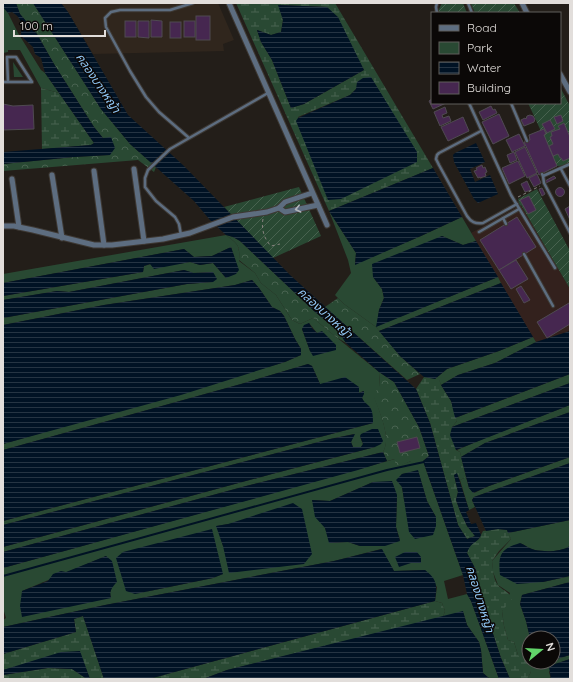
<svg xmlns="http://www.w3.org/2000/svg" width="573" height="682" font-family="Quicksand,'Noto Sans Thai',sans-serif">
<defs>
<pattern id="forest-crowns" width="20" height="18" patternUnits="userSpaceOnUse"><rect width="20" height="18" fill="#294933"/><path d="M2 6a3 3 0 1 1 6 0M12 15a3 3 0 1 1 6 0" fill="none" stroke="#486350"/></pattern>
<pattern id="wetland-marsh" width="20" height="14" patternUnits="userSpaceOnUse"><rect width="20" height="14" fill="#294933"/><path d="M1 5h8M5 5V1M11 12h8M15 12V8" fill="none" stroke="#486350"/></pattern>
<pattern id="garden-furrows" width="10" height="10" patternUnits="userSpaceOnUse"><rect width="10" height="10" fill="#294933"/><path d="M-1 1l2-2M0 10L10 0M9 11l2-2" fill="none" stroke="#486350"/></pattern>
<pattern id="water-rules" width="6" height="5" patternUnits="userSpaceOnUse"><rect width="6" height="5" fill="#001224"/><path d="M0 2.5h6" fill="none" stroke="#253443"/></pattern>
</defs>
<rect width="100%" height="100%" fill="#231e19"/>
<path fill="#30261d" d="M61,3H218L234,40L223,44L224,51L93,54L68,12Z"/>
<path fill="#33211d" d="M521,205L570,289V331L536,342L471,233Z"/>
<g fill="#294933" fill-rule="evenodd">
<path d="M3,7L8,13L18,33L41,70L45,73L59,93L41,88L20,50H8V52L3,53Z"/>
<path d="M13,62L23,77H14Z"/>
<path d="M329,211L356,253L355,264L421,236L462,217L476,241L463,245L442,236L373,277L382,289L384,298L379,310L377,326L498,277L501,283L379,331L376,327L344,304L335,295L351,273L348,260Z"/>
<path d="M226,235C238,244 240,245 239,261L255,273L261,283L276,295L292,320L300,324L313,318L379,372L380,387L374,396C379,411 392,438 383,452L246,486L3,552V547L272,474L375,447L360,437L363,444L361,447H353L351,442L354,434L330,439L3,525V521L373,423L362,398L363,391L359,393L320,384L312,366L308,364L241,384L3,450V444L285,362L301,355V349L295,339L284,316L280,311L272,307L259,288L252,280L235,285L104,305L3,325V318L187,284L213,282V272L193,273L184,270L69,292L57,291L3,300V296L143,272L144,266L151,264H178L190,262L200,265L213,263L226,278L235,260L231,247L212,256L194,257L184,249L3,283V274ZM309,323L317,333L310,351L302,329Z"/>
<path d="M533,337L536,342L495,363L458,375L441,385L439,380L435,379L447,369L499,351Z"/>
<path d="M570,374V383L452,427L457,421L455,418Z"/>
<path d="M570,405V412L485,443L461,457L460,452L457,450L485,438Z"/>
<path d="M570,457V463L474,497L472,500L475,507L469,510L460,480L466,477L469,488L474,493L489,486Z"/>
<path d="M395,459V467L411,461H423L463,575L444,581L448,599L467,594L471,601L499,679H490L483,673L481,650L479,642L467,625L463,612L443,617L445,611L442,603L435,601L437,587L425,570L394,571L381,549L334,561L105,605L3,627V620L6,618L3,608V568ZM418,471L427,501L436,517L404,500L402,487L397,480L402,474ZM373,482L397,495L396,527L400,540L360,546L348,542L330,543L325,528L312,500L330,501ZM228,524L223,546L217,526ZM106,556L112,587L110,593L111,598L22,591ZM223,574L213,578L135,594Z"/>
<path d="M570,520V546C561,552 545,552 535,550C530,549 525,545 520,543L543,582L570,576V582L522,595L520,604L526,621L530,638L529,662H537L538,664L544,666L551,662H553V660L570,655V659L555,664L549,672L551,679H527L531,672L518,655L514,642L508,640L504,626L502,611L510,593L498,585L493,572L492,561L511,539L508,533Z"/>
</g>
<g fill="url(#forest-crowns)" fill-rule="evenodd">
<path d="M16,3H33L101,109L130,144L156,167L154,172L138,160L3,171V164L74,157L110,155L103,138L94,127L54,64L37,34L20,14Z"/>
<path d="M226,235L233,237L240,241L314,311L338,331L346,343L336,337L313,318L300,324L292,320L276,295L261,283L255,273L239,260C240,245 238,244 226,235Z"/>
<path d="M338,298L344,304L376,327L400,356L420,374L407,380L325,307Z"/>
<path d="M379,372L394,382L419,427L429,456L423,461H411L395,468V459L387,461L383,452C392,438 379,411 373,395L380,386ZM417,437L420,448L400,453L397,442Z"/>
</g>
<g fill="url(#wetland-marsh)" fill-rule="evenodd">
<path d="M236,3H335L433,168L329,211ZM279,5L327,7L364,70L304,104L291,108L272,60L261,42L257,30L271,35L281,32L283,20ZM356,89L329,200L298,117L350,95Z"/>
<path d="M41,88L59,93L94,143L91,145L42,149Z"/>
<path d="M424,377L439,379L441,385L451,401L457,421L452,427L456,450L460,452L466,477L460,480L457,474L454,475L458,492L456,500L460,511L467,526L475,536L467,539L458,525L430,423L416,389Z"/>
<path d="M498,529L507,530L511,539L499,551L492,561C493,568 493,579 498,585C503,591 509,591 512,599L502,611L504,626L508,640L514,642L518,655L528,661L531,672L527,679H510L501,658L479,591L476,570L467,553L469,546L479,539L483,531Z"/>
<path d="M435,601L442,603L445,611L443,617L227,670L203,679H149Z"/>
<path d="M83,616L104,679H90L79,651L3,670V654L76,632L74,619Z"/>
<path d="M48,668L72,669L87,679H3V675Z"/>
</g>
<g fill="url(#garden-furrows)">
<path d="M442,3H463L467,13H439L438,11Z"/>
<path d="M473,3H514L520,13H475L471,4Z"/>
<path d="M560,87L570,106V165L557,166L528,103H560Z"/>
<path d="M299,187L321,236L273,258L224,207Z"/>
<path d="M537,189L570,251V289L521,205L520,206L518,199Z"/>
</g>
<g fill="url(#water-rules)">
<path d="M3,3H16L20,14L37,34L54,64L94,127L103,138L111,137L115,148L110,155L74,157L3,164V152L91,145L94,143L45,73L41,58L35,54L33,47L21,36C22,24 22,18 12,12L8,13L3,7Z"/>
<path d="M33,3H61L68,12L128,115L184,166L290,275L416,389L430,423L458,525L467,539L475,536L467,526L460,511L456,500L458,492L454,475L457,473L469,510L466,512L471,524L476,523L481,535C477,544 471,541 467,553L476,570L479,591L501,658L510,679H499L471,601L467,594L463,575L423,461L429,456L419,427L394,382L379,372L346,343L338,331L314,311L240,241L233,237L226,235L210,220L194,201L130,144L101,109Z"/>
<path d="M278,5L327,7L338,17L364,70L304,104L291,108L272,60L261,42L257,30L271,35L281,32L283,20Z"/>
<path d="M371,77L417,152V162L341,199L328,200L296,121L298,118L350,95L356,89L357,82L363,78Z"/>
<path d="M476,143L485,162L470,169L475,182L490,175L498,194L478,203L474,199L454,162L453,155L455,153Z"/>
<path d="M433,168L462,217L421,236L355,265L356,253L329,211Z"/>
<path d="M442,236L463,245L476,241L498,277L376,327L379,310L384,298L382,289L373,277L372,264Z"/>
<path d="M231,247L239,270L236,274L226,278L213,263L200,265L190,262L154,269L150,264L144,266L143,272L3,296V283L184,249L194,257L212,256Z"/>
<path d="M184,270L194,273L213,272L217,279L213,282L187,284L3,318V300L57,291L69,292Z"/>
<path d="M252,280L259,288L272,307L280,311L284,316L295,339L301,349V355L285,362L181,395L3,444V325L104,305L235,285Z"/>
<path d="M501,283L533,337L499,351L447,369L435,379L424,377L400,356L379,331Z"/>
<path d="M309,323L312,328L317,333L322,331L336,345V350L313,356L310,351L302,329L304,325Z"/>
<path d="M570,331V374L455,418L451,401L441,385L458,375L495,363L536,342Z"/>
<path d="M308,364L312,366L320,384L345,377L359,387V393L364,391V394L362,398C364,402 366,403 369,406C373,410 373,418 373,423L3,521V450L241,384Z"/>
<path d="M570,383V405L456,450L450,435L452,427Z"/>
<path d="M570,412V457L489,486L473,493L469,488L461,457L485,443Z"/>
<path d="M372,429H378L383,441L381,444L375,447L272,474L3,547V525L330,439L355,434L351,442L353,447H361L363,444L360,436L361,434Z"/>
<path d="M383,452L387,461L358,470L3,568V552L246,486Z"/>
<path d="M570,463V520L508,533L507,530L498,529L486,531L472,500L474,497Z"/>
<path d="M418,470L427,501L436,517V526L433,535L415,539L409,532L402,487L396,480L402,474Z"/>
<path d="M392,481L397,495L396,527L400,541L385,546H360L348,542L329,543L325,528L315,517L312,500L330,501L373,482Z"/>
<path d="M293,503L302,509L312,554L304,564L229,573L223,546L216,526L228,524Z"/>
<path d="M212,529L223,574L213,578L135,594L126,591L116,558L123,552Z"/>
<path d="M520,543C525,545 530,549 535,550C545,552 561,552 570,546V576L543,582L517,584L500,575C498,555 500,549 520,543Z"/>
<path d="M382,549L394,571L425,570C438,580 437,586 435,601L149,679H104L83,616L74,619L76,632L3,654V627L105,605L334,561Z"/>
<path d="M405,552H417L421,557V563H411L399,567L395,557Z"/>
<path d="M106,556L112,561L117,582C112,587 109,591 111,598L22,617L20,606L22,591L48,581L53,574L61,571L66,572Z"/>
<path d="M570,582V655L553,660V638H530L526,621L520,604L522,595Z"/>
<path d="M463,611L467,625L479,642L481,650L483,673L490,679H203L227,670Z"/>
<path d="M80,651L90,679H87L72,669L48,668L3,675V670L61,652Z"/>
<path d="M570,659V679H551L549,667L555,664Z"/>
</g>
<g fill="none" stroke-linecap="round" stroke-linejoin="round">
<path stroke="#001224" stroke-width="2" d="M3,576L387,470L424,462"/>
</g>
<g fill="#462750" stroke="#4f4a51">
<rect x="196" y="16" width="14" height="24"/>
<path d="M151,20L162,21V37H151Z"/>
<rect x="125" y="21" width="11" height="16"/>
<path d="M138,21H149V38L138,37Z"/>
<rect x="184" y="21" width="11" height="16"/>
<rect x="170" y="22" width="11" height="16"/>
<path d="M432,99V103H446L433,109L429,101Z"/>
<path d="M3,104L13,106L33,105L34,129L3,130Z"/>
<path d="M491,106L493,110L495,109L497,113L483,120L479,112Z"/>
<path d="M445,107L447,113L442,115L443,118L449,116L451,121L440,126L434,112Z"/>
<path d="M499,114L509,136L493,144L482,122Z"/>
<path d="M530,115L533,116L535,119L534,122L524,126L521,120L525,118L526,119L527,116Z"/>
<path d="M561,115L563,121L557,124L554,117Z"/>
<path d="M463,117L469,131L448,141L441,127Z"/>
<path d="M550,120L555,129L547,133L542,124Z"/>
<path d="M564,123L570,137V158L563,161L561,158H560L558,154L553,156L549,146L553,144L550,137L552,136L551,132L560,129L558,126Z"/>
<path d="M544,129L546,134L544,135L557,166L539,175L524,142L530,140L529,135Z"/>
<path d="M519,134L525,146L512,152L506,140Z"/>
<path d="M525,147L537,173L527,178L515,152Z"/>
<path d="M514,152L517,160L510,163L507,155Z"/>
<path d="M518,161L525,176L509,184L502,168Z"/>
<path d="M482,165L483,168L485,167L487,172L485,173L486,176L480,178V177L478,178L474,171L477,170L476,168Z"/>
<path d="M537,174L541,183L534,187L529,178Z"/>
<path d="M554,176L556,178L546,183L545,181Z"/>
<path d="M527,181L531,190L525,192L521,184Z"/>
<circle cx="560" cy="192" r="4.5"/>
<path d="M542,188L545,194L542,196L539,189Z"/>
<path d="M529,196L536,210L528,214L520,200Z"/>
<path d="M570,206V220L565,209Z"/>
<path d="M517,217L536,247L499,270L480,240Z"/>
<path d="M516,260L528,279L511,289L499,270Z"/>
<path d="M521,286L530,300L524,303L516,289Z"/>
<path d="M569,303L570,305V324L547,338L537,322Z"/>
<path d="M417,437L420,448L400,453L397,442Z"/>
</g>
<g fill="none" stroke-linecap="round" stroke-linejoin="round">
<g stroke="#3e3934" stroke-width="4.5">
<g id="service">
<path d="M468,3L472,13"/>
<path d="M437,13L436,7L437,3"/>
<path d="M3,82H32L16,57H7L8,82"/>
<path d="M469,103L511,195L555,268"/>
<path d="M511,103L527,141"/>
<path d="M481,131L439,153L437,155L436,159L439,165L467,216C471,222 475,224 483,223L517,204"/>
<path d="M188,137L159,112L146,97L130,71L106,27L105,18L111,12L120,10H170L193,3"/>
<path d="M561,169L570,186"/>
<path d="M542,174L543,176L570,164"/>
<path d="M543,176L544,183L570,233"/>
<path d="M503,218L506,224"/>
<path d="M479,232L519,209"/>
<path d="M181,235L179,224L175,217L156,201L145,187V178L148,170L170,149L268,93"/>
<path d="M524,254L553,306"/>
</g>
</g>
<g stroke="#3e3934" stroke-width="7">
<g id="minor">
<path d="M229,3L327,225"/>
<path d="M522,3L527,13"/>
<path d="M560,74L570,92"/>
<path d="M134,169L144,241"/>
<path d="M94,171L104,245"/>
<path d="M52,175L62,238"/>
<path d="M12,179L19,227"/>
<path d="M279,208L285,212L318,205"/>
<path d="M3,226H14L33,230L94,245H112L163,239L190,233L233,217L267,212L279,208L285,202L312,193"/>
</g>
</g>
<g stroke="#87837f" stroke-width="1" stroke-dasharray="3 3" stroke-linecap="butt">
<path d="M518,197L540,186"/>
<path d="M263,219C261,228 264,239 271,246L280,244"/>
</g>
<use href="#service" stroke="#5d6d80" stroke-width="2.5"/>
<use href="#minor" stroke="#5d6d80" stroke-width="5"/>
</g>
<defs><path id="oneway-chevron" d="M-2-3.5L2.5 0L-2 3.5" fill="none" stroke-width="1.6" stroke-linecap="round" stroke-linejoin="round"/></defs>
<use stroke="#b3b6bb" href="#oneway-chevron" transform="translate(298 209) rotate(167)"/>
<g text-anchor="middle" stroke-width="3" stroke-linejoin="round" paint-order="stroke">
<g font-size="12" font-style="italic" fill="#90c7f5" stroke="#0b0807">
<text transform="translate(98 83) rotate(56)" y="4">คลองบางหญ้า</text>
<text transform="translate(325 313) rotate(42)" y="4">คลองบางหญ้า</text>
<text transform="translate(480 599) rotate(73)" y="4">คลองบางหญ้า</text>
</g>
</g>
<rect width="573" height="682" fill="none" stroke="#e2dedb" stroke-width="8"/>
<rect x="431" y="12" width="130" height="92" fill="#0b0807" stroke="#615e5c"/>
<rect x="439" y="25" width="20" height="6" fill="#5d6d80" stroke="#615e5c"/>
<text x="467" y="32" font-size="12" fill="#e2dedb">Road</text>
<rect x="439" y="42" width="20" height="12" fill="#294933" stroke="#615e5c"/>
<text x="467" y="52" font-size="12" fill="#e2dedb">Park</text>
<rect x="439" y="62" width="20" height="12" fill="url(#water-rules)" stroke="#615e5c"/>
<text x="467" y="72" font-size="12" fill="#e2dedb">Water</text>
<rect x="439" y="82" width="20" height="12" fill="#462750" stroke="#615e5c"/>
<text x="467" y="92" font-size="12" fill="#e2dedb">Building</text>
<g transform="translate(541 650) rotate(72)"><circle r="19" fill="#0b0807" stroke="#615e5c"/>
<path d="M0-3L7 15L0 10L-7 15Z" fill="#62d469"/>
<text y="-6" font-size="11" font-weight="bold" text-anchor="middle" fill="#e2dedb">N</text>
</g>
<path d="M14 30v6h91v-6" fill="none" stroke="#e2dedb" stroke-width="2"/>
<text x="20" y="30" font-size="12" fill="#e2dedb" stroke="#0b0807" stroke-width="3" paint-order="stroke">100 m</text>
</svg>
